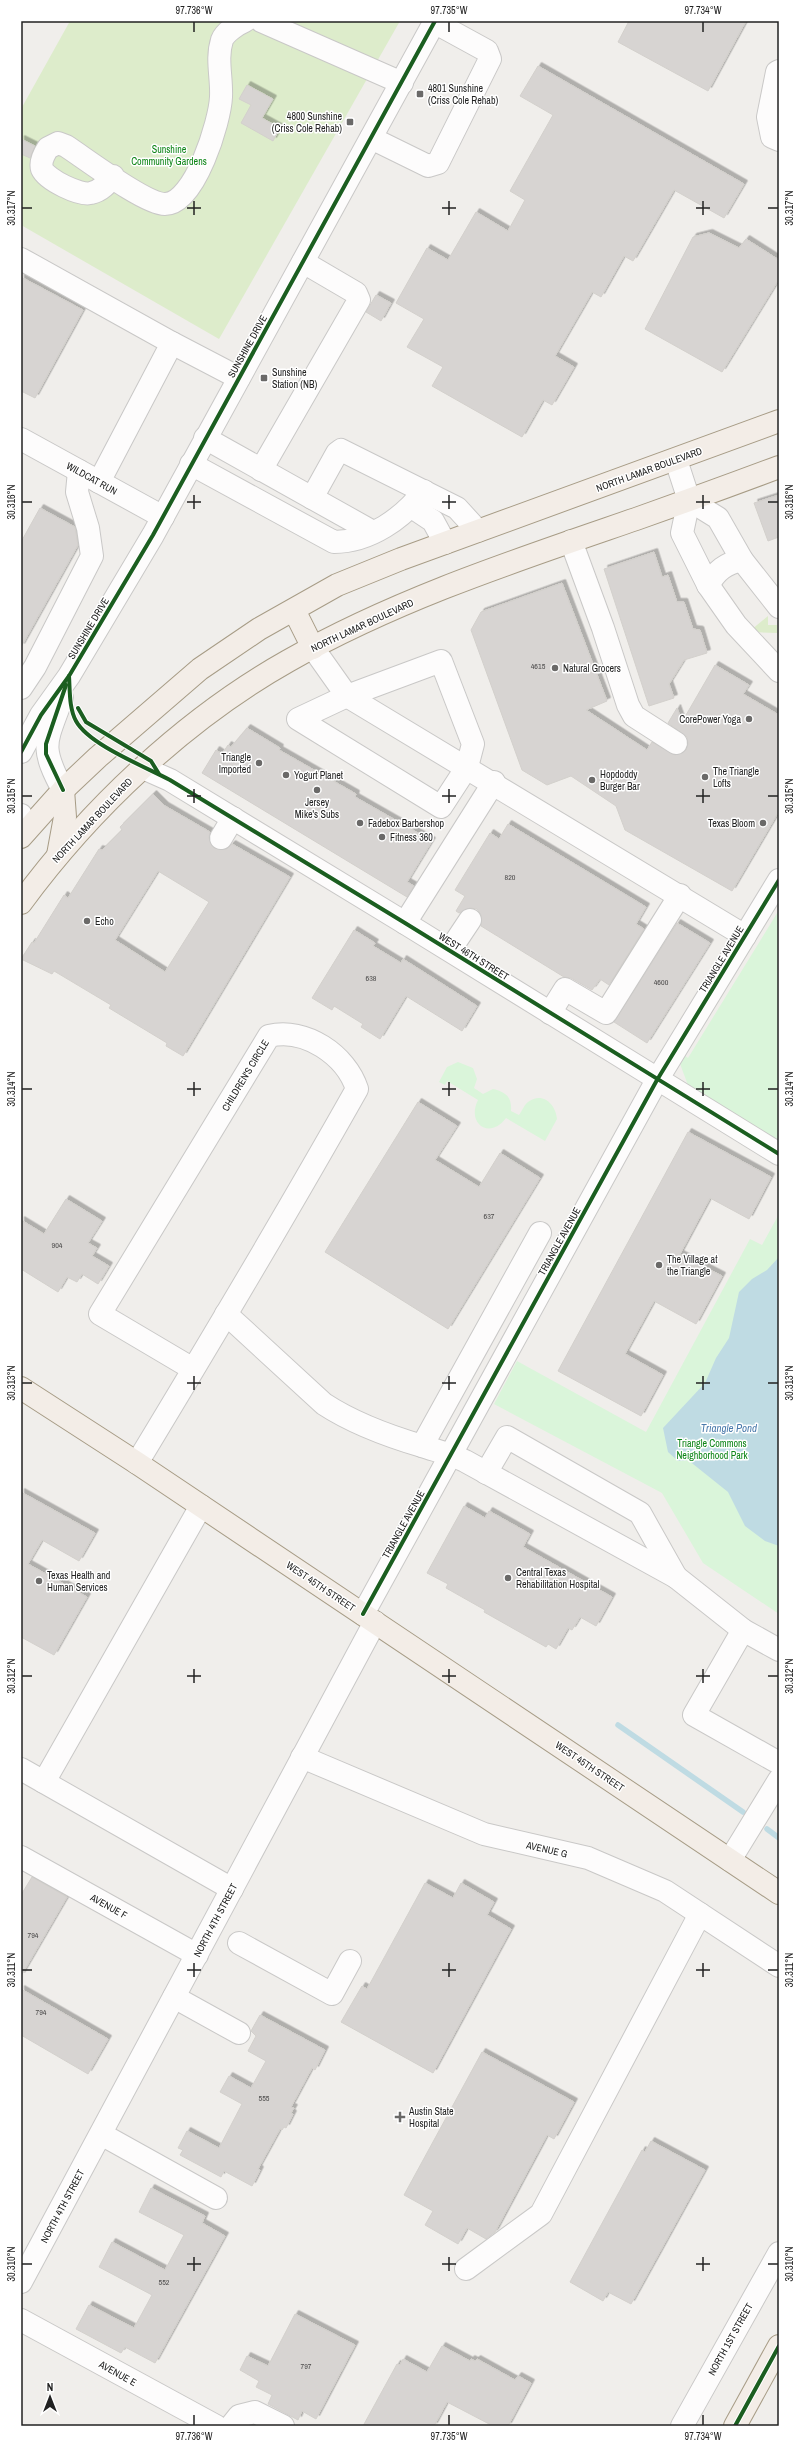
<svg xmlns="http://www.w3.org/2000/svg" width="800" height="2447" font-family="'Archivo Narrow',sans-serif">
<defs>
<filter id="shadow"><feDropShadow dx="3.5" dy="-3.5" stdDeviation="0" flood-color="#0004"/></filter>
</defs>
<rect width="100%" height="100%" fill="#f0eeeb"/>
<g fill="#ddeccb">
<path d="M70,21H400L219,339L21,225V109Z"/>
<path d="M768,616V625H777V633L753,632L751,630Z"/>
</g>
<g fill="#daf5da">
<path d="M779,910V1143L689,1088L679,1061L684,1055L688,1058Z"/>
<path d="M458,1062L473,1068L477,1079L474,1088L483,1094L493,1089C506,1092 512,1097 511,1111L519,1115C522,1111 524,1105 528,1102C543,1091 556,1105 557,1119L545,1141L506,1118C490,1140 466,1124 478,1100L447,1081L445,1085L439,1082L447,1067Z"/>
<path d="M779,1214V1614L703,1563L662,1493L494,1404L517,1361L646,1432L750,1239L762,1245Z"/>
</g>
<path fill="#bfdbe3" d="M779,1257V1546L765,1541L745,1526L728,1492L688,1460L678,1461L668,1452L663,1428L705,1383L716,1358L729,1338L739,1292L752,1279L767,1270Z"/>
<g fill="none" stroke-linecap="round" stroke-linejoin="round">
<g stroke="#bfdbe3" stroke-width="5.5">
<path d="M618,1725L743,1812"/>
<path d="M767,1829L779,1838"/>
</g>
</g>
<g fill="#d7d4d2" stroke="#d3d0cc" fill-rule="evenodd" filter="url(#shadow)">
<path d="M629,21H746L708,91L618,42Z"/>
<path d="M538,66L744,184L724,218L674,190L633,261L624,256L601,297L592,292L555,356L574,367L552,405L543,400L522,437L432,386L443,367L407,347L424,319L396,303L427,248L448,260L476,212L508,231L525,200L510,191L553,115L520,96Z"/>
<path d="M247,85L273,99L262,118L280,128L273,141L241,123L251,105L239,99Z"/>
<path d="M21,139L35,146L30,158L21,154Z"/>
<path d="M709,233L739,248L746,239L779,260V279L722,372L645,329L693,237Z"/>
<path d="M21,277L83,310L35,398L21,391Z"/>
<path d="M376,295L391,303L381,321L366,312Z"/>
<path d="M779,495V537L768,541L754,503Z"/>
<path d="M40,508L75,527L78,545L21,647V542Z"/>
<path d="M654,552L662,577L668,575L677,602H684L693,629L700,630L707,653L684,660L669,684L674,698L649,706L604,569Z"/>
<path d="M562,583L607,701L586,710L647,750L652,742L675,755L686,750L688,744L687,737L668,723L677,708L682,722L715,665L749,685L743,694L779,715V811L732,891L625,830L616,806L571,776L547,785L522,770L471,630L481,612Z"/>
<path d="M247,728L280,748L279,750L356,794L355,797L432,841L407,882L414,886L407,897L202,773L216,750L222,754L228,745L231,747Z"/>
<path d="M153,794L165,806L210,832L209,838L214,848L227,849L232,844L290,877L183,1056L166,1046L167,1043L109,1008L111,1005L54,971L52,974L21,959L32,942L34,943L64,895L68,898L99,849L102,850L122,830L120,827ZM158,871L209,902L165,972L115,940Z"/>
<path d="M508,824L646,907L636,924L644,929L609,985L600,979L592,990L571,978L564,977L481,926V915L477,909L470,908L459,913L456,911L465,896L455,890L490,833L499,839Z"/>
<path d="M677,923L710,943L647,1043L614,1022Z"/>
<path d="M354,930L375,943L373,946L401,963L403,959L477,1006L462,1031L406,996L380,1039L361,1027L363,1024L334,1006L332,1010L312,998Z"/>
<path d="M418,1102L457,1126L435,1160L479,1187L500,1153L540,1178L448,1329L325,1252Z"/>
<path d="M688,1132L771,1177L749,1219L710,1198L680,1254L722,1276L696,1324L654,1301L625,1354L663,1375L641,1416L558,1371Z"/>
<path d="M66,1199L102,1221L88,1243L97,1248L92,1256L109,1266L98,1284L82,1274L77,1282L67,1277L58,1292L21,1269V1220L44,1234Z"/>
<path d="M21,1492L95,1533L79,1561L42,1540L28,1564L87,1597L54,1655L21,1637Z"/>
<path d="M464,1506L485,1518L489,1511L530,1534L523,1547L612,1597L596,1626L580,1617L572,1630L568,1628L556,1649L548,1644L546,1647L484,1612L485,1610L446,1588L448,1584L427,1573Z"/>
<path d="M32,1877L67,1897L21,1976V1895Z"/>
<path d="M425,1883L453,1898L461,1883L494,1902L487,1915L511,1929L433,2073L341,2022L362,1986L367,1989Z"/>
<path d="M21,1989L108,2039L88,2074L21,2035Z"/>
<path d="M260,2015L325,2050L315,2070L312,2068L291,2107L294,2108L291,2113L293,2114L286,2128L284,2127L282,2130L280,2129L258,2169L260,2170L252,2186L224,2171L221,2177L180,2155L183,2150L178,2148L187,2131L219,2148L242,2104L220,2092L229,2076L251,2088L266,2061L248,2051L256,2036L251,2031Z"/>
<path d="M482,2052L574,2102L554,2139L547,2135L495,2232L486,2239L467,2228L458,2244L425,2225L433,2211L404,2195Z"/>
<path d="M651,2141L705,2170L631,2304L608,2292L603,2301L570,2282L642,2150L645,2152Z"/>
<path d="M151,2188L205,2216L202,2223L225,2236L155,2363L125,2347L121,2353L76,2329L89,2305L134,2328L152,2295L99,2267L112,2242L165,2270L184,2235L139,2212Z"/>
<path d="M295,2314L355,2345L316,2419L302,2411L298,2420L268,2404L272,2395L256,2387L259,2381L240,2370L247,2356L268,2366Z"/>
<path d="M442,2346L470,2361L471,2359L475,2361L477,2359L515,2380L518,2376L531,2383L508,2426H493L447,2402L434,2426H363L397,2364L400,2365L403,2359L427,2372Z"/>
</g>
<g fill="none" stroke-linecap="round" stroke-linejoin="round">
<g stroke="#c9c8c7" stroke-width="24">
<g id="minor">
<path d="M261,21L402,83"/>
<path d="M779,71L777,72L768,117L772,137L779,140"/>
<path d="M371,138L428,166L438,163L490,59L487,51L434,22"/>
<path d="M113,176C107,184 101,191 91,193C80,196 47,180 42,169C40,162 44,154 48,148L58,143L66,146C86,159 145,204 165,204C195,204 220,121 221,97C222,77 216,59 222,40C225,32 238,24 245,21"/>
<path d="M21,259L172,343L99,482"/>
<path d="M172,343L239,378"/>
<path d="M205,438L373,532"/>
<path d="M21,439L163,517"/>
<path d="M676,460L689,500L682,533L708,585L736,625L779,671"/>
<path d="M191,464L334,542C370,542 403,518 424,491"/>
<path d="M261,470L359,300L356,293L303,262"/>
<path d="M312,498L337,453L341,450L457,508L478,531"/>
<path d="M689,500L718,518L742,560L779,607"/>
<path d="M412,507L433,521L445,543"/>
<path d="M571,541L603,628L628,705L634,716L676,743"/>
<path d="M708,585C717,570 725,564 742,560"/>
<path d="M313,648L347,696L745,936"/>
<path d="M441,661L473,744L467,767L441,807L298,719L347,696Z"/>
<path d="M21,688L35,667L92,556L88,528L77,492L79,471"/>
<path d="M62,698C46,743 39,745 63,790"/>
<path d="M21,752L41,715L69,676L153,535L435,21"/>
<path d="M143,768L170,780L405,923L779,1154"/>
<path d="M21,815L26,831"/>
<path d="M221,838L233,818"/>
<path d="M405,923L494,782"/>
<path d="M450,950L470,920"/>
<path d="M550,1013L565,989L606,1013L680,895"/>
<path d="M226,1314L324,1404C353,1423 388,1436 422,1446C437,1451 451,1454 465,1461L676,1577L743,1630L779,1650"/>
<path d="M422,1446L540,1233"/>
<path d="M137,1463C212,1339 286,1215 357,1089C346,1055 305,1027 269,1036L100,1314L193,1369"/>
<path d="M486,1473L507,1437L640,1513L676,1577"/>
<path d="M363,1614L657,1080L779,880"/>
<path d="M743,1630L694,1715L779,1763"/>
<path d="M302,1757L484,1834L588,1858L665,1891L779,1966"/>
<path d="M21,1769L232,1889"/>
<path d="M44,1782L201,1506"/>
<path d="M21,1857L197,1955"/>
<path d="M730,1860L779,1780"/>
<path d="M239,1943L332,1994L350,1961"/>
<path d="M174,1997L239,2033"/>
<path d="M101,2134L216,2198"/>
<path d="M466,2269L541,2214L700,1914"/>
<path d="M21,2282L375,1622"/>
<path d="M21,2320L216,2426"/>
<path d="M231,2426L239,2416L255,2412L283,2426"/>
<path d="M682,2426L779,2253"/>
</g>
</g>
<g stroke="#a79c86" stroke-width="24">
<g id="major">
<path d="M294,610L313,648"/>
<path d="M21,837L63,790L98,757L200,669L259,629L337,585L401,559L779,421"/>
<path d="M58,855L65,817L63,790"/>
<path d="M21,903C90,809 185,719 288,661C397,599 517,560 636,519C684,502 731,485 779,467"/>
<path d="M21,1388L137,1463L779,1893"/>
<path d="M735,2426L779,2346"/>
</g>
</g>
<use href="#minor" stroke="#fdfcfc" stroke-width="22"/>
<use href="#major" stroke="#f3ede7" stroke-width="22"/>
<g stroke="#fff" stroke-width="6">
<g id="cycleway">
<path d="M69,676C70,691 69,708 76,721C89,745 146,767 170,780L405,923L779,1154"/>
<path d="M78,708L86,722L151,761L159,774"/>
<path d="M21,752L41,715L69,676L153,535L435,21"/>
<path d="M63,790L46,754V744L66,685"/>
<path d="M363,1614L657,1080L779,880"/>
<path d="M735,2426L779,2346"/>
</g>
</g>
<use href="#cycleway" stroke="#1b5e20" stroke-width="4"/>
</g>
<path fill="none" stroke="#222" stroke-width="1.5" d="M194,22V32M449,22V32M703,22V32M194,201V215M449,201V215M703,201V215M22,208H32M187,208H201M442,208H456M696,208H710M768,208H778M194,495V509M449,495V509M703,495V509M22,502H32M187,502H201M442,502H456M696,502H710M768,502H778M194,789V803M449,789V803M703,789V803M22,796H32M187,796H201M442,796H456M696,796H710M768,796H778M194,1082V1096M449,1082V1096M703,1082V1096M22,1089H32M187,1089H201M442,1089H456M696,1089H710M768,1089H778M194,1376V1390M449,1376V1390M703,1376V1390M22,1383H32M187,1383H201M442,1383H456M696,1383H710M768,1383H778M194,1669V1683M449,1669V1683M703,1669V1683M22,1676H32M187,1676H201M442,1676H456M696,1676H710M768,1676H778M194,1963V1977M449,1963V1977M703,1963V1977M22,1970H32M187,1970H201M442,1970H456M696,1970H710M768,1970H778M194,2257V2271M449,2257V2271M703,2257V2271M22,2264H32M187,2264H201M442,2264H456M696,2264H710M768,2264H778M194,2415V2425M449,2415V2425M703,2415V2425"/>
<g fill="#6a6968" stroke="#fff" stroke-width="1.5">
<rect x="416" y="90" width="8" height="8" rx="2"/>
<rect x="346" y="118" width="8" height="8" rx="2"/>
<rect x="260" y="374" width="8" height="8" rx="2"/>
<circle cx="555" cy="668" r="4"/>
<circle cx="749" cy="719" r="4"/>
<circle cx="259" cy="763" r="4"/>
<circle cx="286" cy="775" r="4"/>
<circle cx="705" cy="777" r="4"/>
<circle cx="592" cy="780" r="4"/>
<circle cx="317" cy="790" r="4"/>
<circle cx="360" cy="823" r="4"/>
<circle cx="763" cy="823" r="4"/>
<circle cx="382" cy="837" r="4"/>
<circle cx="87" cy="921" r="4"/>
<circle cx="659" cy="1265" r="4"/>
<circle cx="508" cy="1578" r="4"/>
<circle cx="39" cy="1581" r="4"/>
<path d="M398 2111h4v4h4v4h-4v4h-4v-4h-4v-4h4z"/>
</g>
<g text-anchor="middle" stroke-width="3" stroke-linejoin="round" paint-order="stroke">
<g font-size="8" fill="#4f4e4e">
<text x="538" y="669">4615</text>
<text x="510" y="880">820</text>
<text x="371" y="981">638</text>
<text x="661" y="985">4600</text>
<text x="489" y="1219">637</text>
<text x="57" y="1248">904</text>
<text x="33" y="1938">794</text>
<text x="41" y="2015">794</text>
<text x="264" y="2101">555</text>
<text x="164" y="2285">552</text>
<text x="306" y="2369">797</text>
</g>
<g font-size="10" fill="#222" stroke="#fff" text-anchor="start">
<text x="428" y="92">4801 Sunshine<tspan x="428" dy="12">(Criss Cole Rehab)</tspan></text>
<text x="342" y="120" text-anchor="end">4800 Sunshine<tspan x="342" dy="12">(Criss Cole Rehab)</tspan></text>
<text x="272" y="376">Sunshine<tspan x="272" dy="12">Station (NB)</tspan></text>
<text x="563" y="672">Natural Grocers</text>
<text x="741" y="723" text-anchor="end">CorePower Yoga</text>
<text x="251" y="761" text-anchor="end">Triangle<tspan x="251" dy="12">Imported</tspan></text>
<text x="713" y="775">The Triangle<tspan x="713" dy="12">Lofts</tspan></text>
<text x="600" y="778">Hopdoddy<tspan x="600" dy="12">Burger Bar</tspan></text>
<text x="294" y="779">Yogurt Planet</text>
<text x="317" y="806" text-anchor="middle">Jersey<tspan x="317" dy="12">Mike's Subs</tspan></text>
<text x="368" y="827">Fadebox Barbershop</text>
<text x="755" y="827" text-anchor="end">Texas Bloom</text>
<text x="390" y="841">Fitness 360</text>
<text x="95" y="925">Echo</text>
<text x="667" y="1263">The Village at<tspan x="667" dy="12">the Triangle</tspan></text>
<text x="516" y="1576">Central Texas<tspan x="516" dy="12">Rehabilitation Hospital</tspan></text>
<text x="47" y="1579">Texas Health and<tspan x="47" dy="12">Human Services</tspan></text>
<text x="409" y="2115">Austin State<tspan x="409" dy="12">Hospital</tspan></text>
</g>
<g font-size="10" fill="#0c8416" stroke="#fff">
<text x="169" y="153">Sunshine<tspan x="169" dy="12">Community Gardens</tspan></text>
<text x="712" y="1447">Triangle Commons<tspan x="712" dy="12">Neighborhood Park</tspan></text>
</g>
<g font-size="10" fill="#222" stroke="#fff">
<text transform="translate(247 346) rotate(-61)" y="4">SUNSHINE DRIVE</text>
<text transform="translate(649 469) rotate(-20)" y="4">NORTH LAMAR BOULEVARD</text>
<text transform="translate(92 478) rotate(29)" y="4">WILDCAT RUN</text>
<text transform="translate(362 625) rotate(-25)" y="4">NORTH LAMAR BOULEVARD</text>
<text transform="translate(88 628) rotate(-59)" y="4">SUNSHINE DRIVE</text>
<text transform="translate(92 820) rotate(-47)" y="4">NORTH LAMAR BOULEVARD</text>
<text transform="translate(474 956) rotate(32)" y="4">WEST 46TH STREET</text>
<text transform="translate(721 959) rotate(-59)" y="4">TRIANGLE AVENUE</text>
<text transform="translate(245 1075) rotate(-59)" y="4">CHILDREN'S CIRCLE</text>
<text transform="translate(559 1241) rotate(-61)" y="4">TRIANGLE AVENUE</text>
<text transform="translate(403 1524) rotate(-61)" y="4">TRIANGLE AVENUE</text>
<text transform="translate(321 1586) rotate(34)" y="4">WEST 45TH STREET</text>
<text transform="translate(590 1766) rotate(34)" y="4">WEST 45TH STREET</text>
<text transform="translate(547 1849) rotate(13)" y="4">AVENUE G</text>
<text transform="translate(109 1906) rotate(29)" y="4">AVENUE F</text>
<text transform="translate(215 1920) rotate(-62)" y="4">NORTH 4TH STREET</text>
<text transform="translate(62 2206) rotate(-62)" y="4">NORTH 4TH STREET</text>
<text transform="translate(730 2339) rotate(-61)" y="4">NORTH 1ST STREET</text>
<text transform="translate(118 2373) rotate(29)" y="4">AVENUE E</text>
</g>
<g font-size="11" font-style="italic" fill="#4a7aab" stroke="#fff">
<text x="729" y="1432">Triangle Pond</text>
</g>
</g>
<rect width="800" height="2447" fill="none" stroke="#ffffff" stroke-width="44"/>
<g transform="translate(50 2397)" stroke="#ffffff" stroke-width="3" paint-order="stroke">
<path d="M0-3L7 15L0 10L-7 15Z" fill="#222222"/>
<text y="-6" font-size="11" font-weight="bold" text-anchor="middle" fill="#222222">N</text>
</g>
<rect x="22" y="22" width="756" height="2403" fill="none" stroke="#222" stroke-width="1.5"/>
<g font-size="10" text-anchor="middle" fill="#222">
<text x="194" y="14">97.736°W</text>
<text x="449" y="14">97.735°W</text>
<text x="703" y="14">97.734°W</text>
<text transform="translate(11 208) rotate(-90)" y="4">30.317°N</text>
<text transform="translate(789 208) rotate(-90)" y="4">30.317°N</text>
<text transform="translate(11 502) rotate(-90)" y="4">30.316°N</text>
<text transform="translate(789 502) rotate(-90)" y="4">30.316°N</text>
<text transform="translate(11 796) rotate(-90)" y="4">30.315°N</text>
<text transform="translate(789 796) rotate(-90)" y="4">30.315°N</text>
<text transform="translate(11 1089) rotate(-90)" y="4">30.314°N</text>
<text transform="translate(789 1089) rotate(-90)" y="4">30.314°N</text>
<text transform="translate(11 1383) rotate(-90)" y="4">30.313°N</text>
<text transform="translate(789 1383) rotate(-90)" y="4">30.313°N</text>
<text transform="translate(11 1676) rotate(-90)" y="4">30.312°N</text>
<text transform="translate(789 1676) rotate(-90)" y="4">30.312°N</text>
<text transform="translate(11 1970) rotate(-90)" y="4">30.311°N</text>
<text transform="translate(789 1970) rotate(-90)" y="4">30.311°N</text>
<text transform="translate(11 2264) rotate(-90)" y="4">30.310°N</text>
<text transform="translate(789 2264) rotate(-90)" y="4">30.310°N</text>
<text x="194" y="2440">97.736°W</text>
<text x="449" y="2440">97.735°W</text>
<text x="703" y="2440">97.734°W</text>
</g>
</svg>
